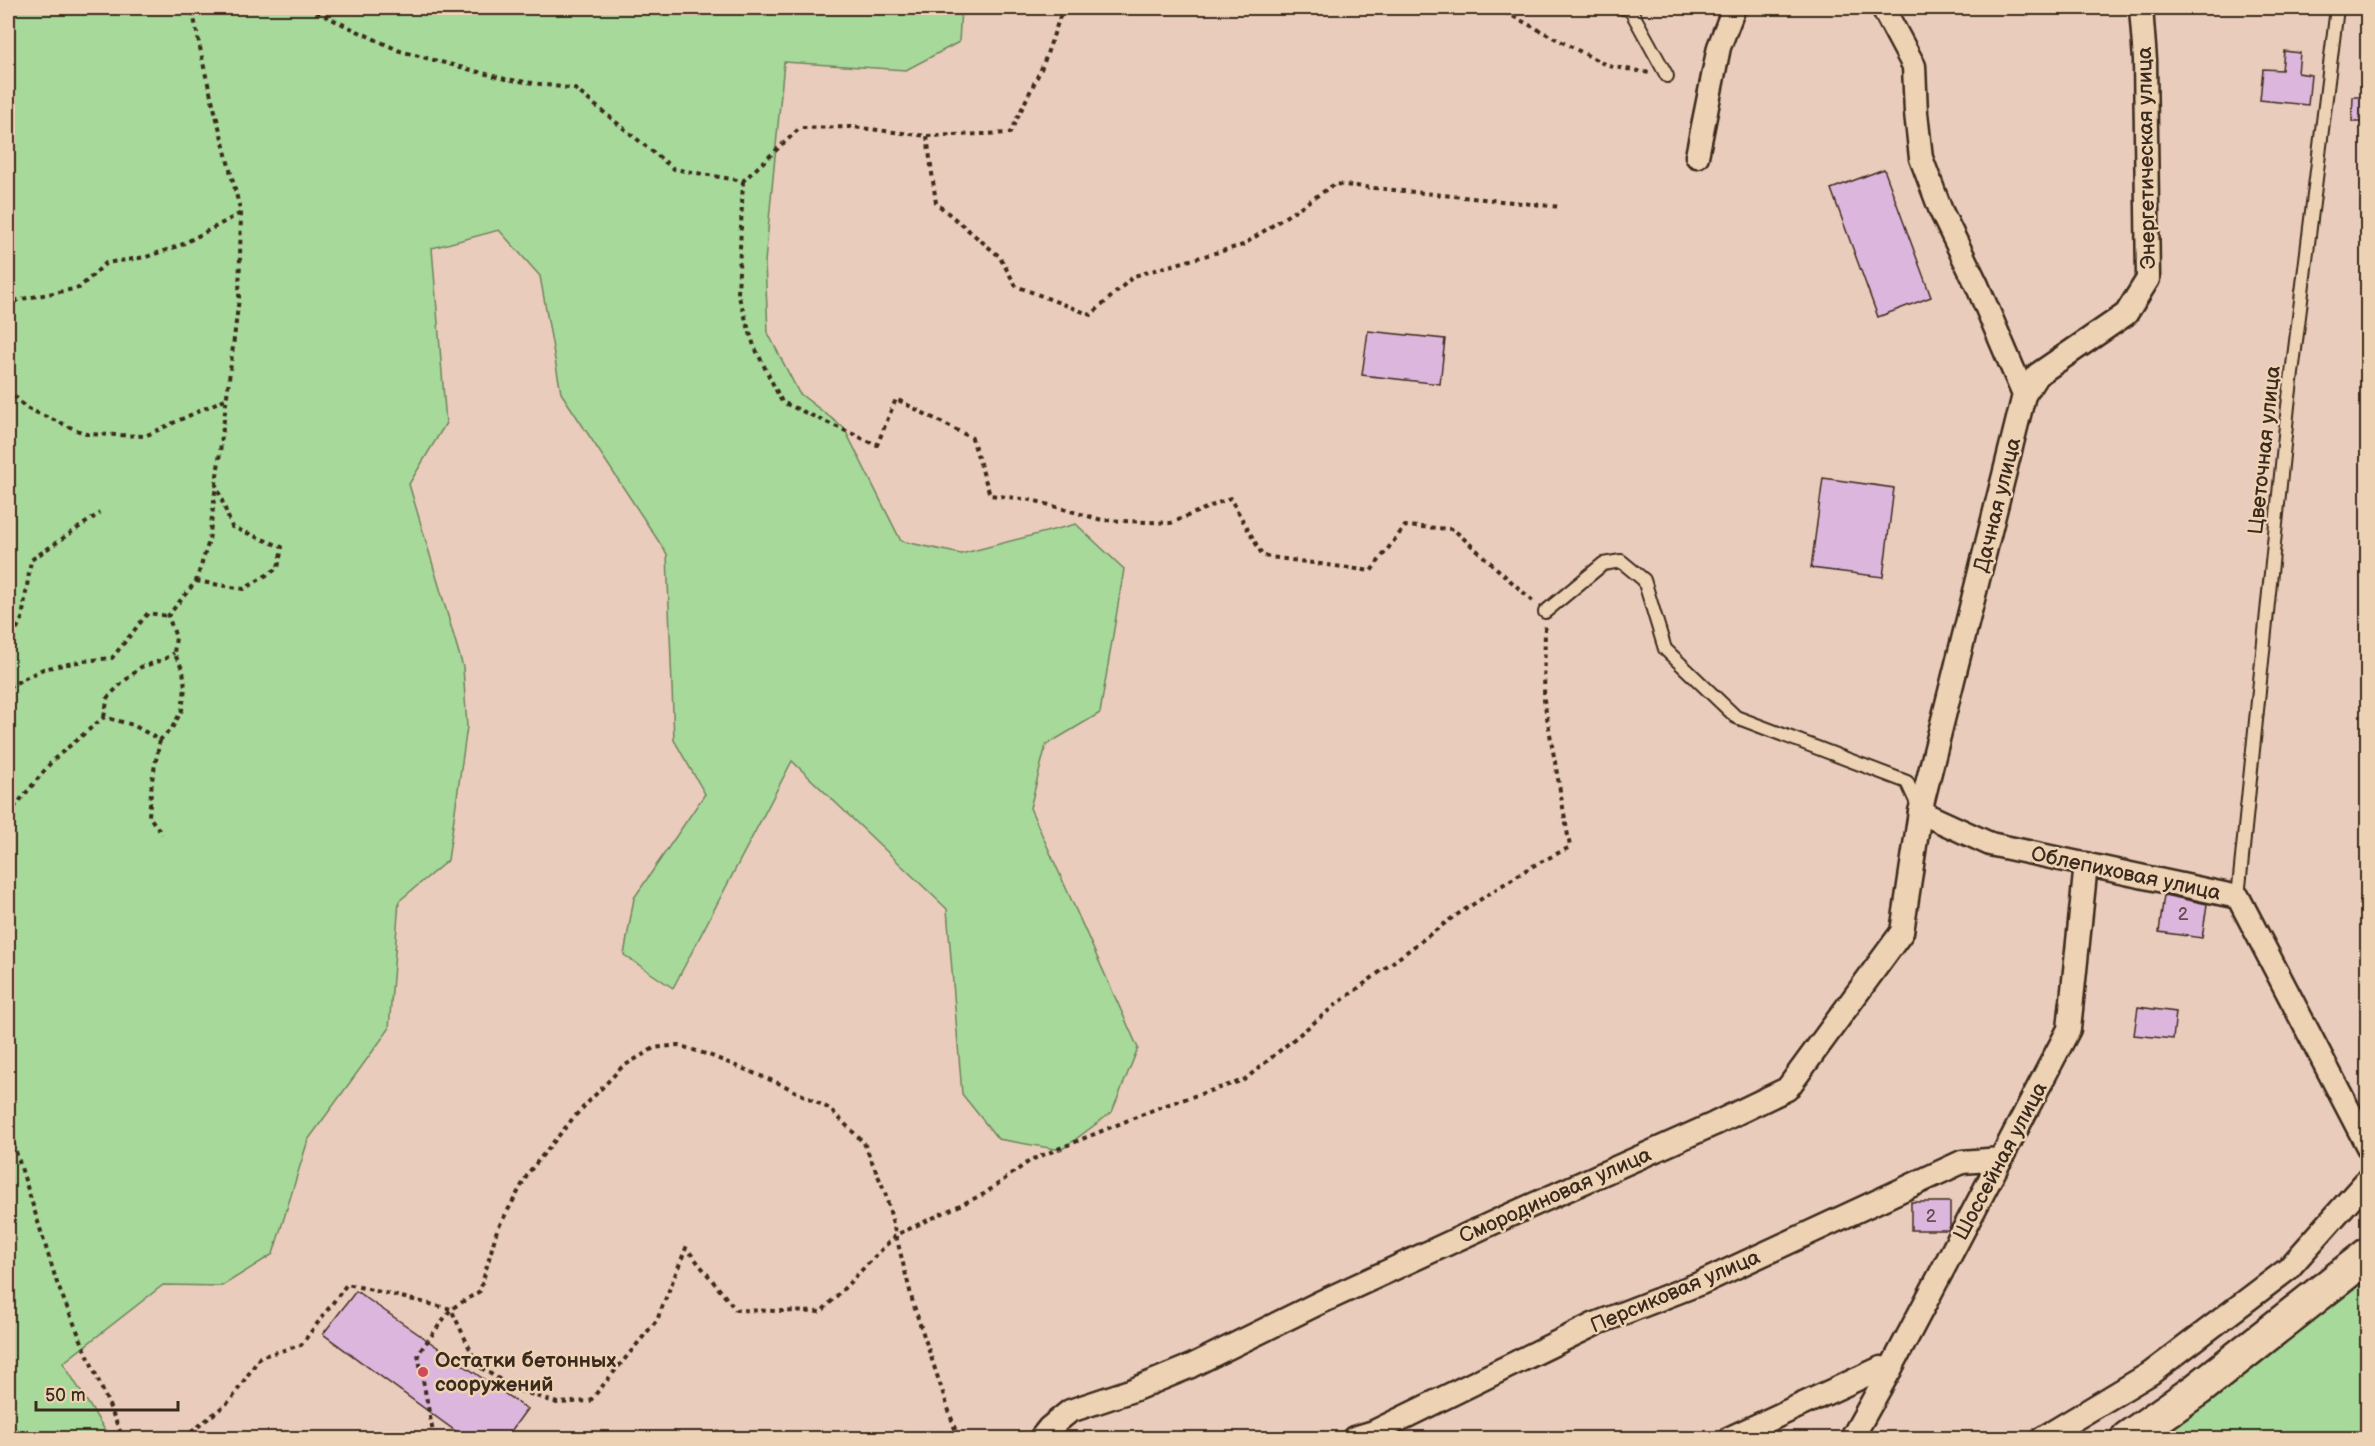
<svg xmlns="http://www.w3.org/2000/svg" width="2375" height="1446" font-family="'Balsamiq Sans',sans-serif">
<rect width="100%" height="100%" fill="#eaccbc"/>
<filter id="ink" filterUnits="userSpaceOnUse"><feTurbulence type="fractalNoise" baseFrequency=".0167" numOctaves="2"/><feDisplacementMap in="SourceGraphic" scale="12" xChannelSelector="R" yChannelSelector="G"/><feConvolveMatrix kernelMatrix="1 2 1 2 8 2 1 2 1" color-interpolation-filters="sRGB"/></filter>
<g filter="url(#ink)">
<g fill="#a6d99a" stroke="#70825c" stroke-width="1.5">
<path d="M8,8H961L959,42L906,70L784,62L765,262L768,333L799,393L844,428L901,541L961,554L1076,524L1124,569L1100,713L1046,745L1030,808L1138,1048L1112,1112L1061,1150L998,1139L962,1094L947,909L792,761L673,988L624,955L634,898L705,794L674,740L667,554L561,393L540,276L499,230L432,248L446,423L409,484L463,667L467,727L448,860L399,901L389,1029L308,1140L273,1254L222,1286L163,1285L63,1363L110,1438H8Z"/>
<path d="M2367,1271V1438H2144Z"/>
</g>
<g fill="#ddb6de" stroke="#3b2a1e" stroke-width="1.5">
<path d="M2284,51L2300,53L2298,73L2311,75L2308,105L2260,100L2263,69L2282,70Z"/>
<path d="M2353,97H2367V122H2352Z"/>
<path d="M1884,169L1931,297L1878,317L1831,189Z"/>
<path d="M1368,331L1445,339L1440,384L1362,375Z"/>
<path d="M1823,478L1894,488L1883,577L1811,568Z"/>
<path d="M2164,895L2207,904L2202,938L2159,932Z"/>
<path d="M2138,1007L2176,1012L2173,1039L2134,1035Z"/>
<path d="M1911,1202H1950V1226L1948,1230H1911Z"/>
<path d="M356,1291L527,1409L506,1438H465L323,1334Z"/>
</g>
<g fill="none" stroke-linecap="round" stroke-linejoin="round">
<g stroke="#3b2a1e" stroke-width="16">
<g id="service">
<path d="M1623,8L1630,9L1667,76"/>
<path d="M1545,612L1603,564L1621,561L1644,580L1665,649L1736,717L1907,782L1919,808"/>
<path d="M2238,897L2288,406L2337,8"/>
</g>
</g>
<g stroke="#3b2a1e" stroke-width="27">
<g id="minor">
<path d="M1697,156L1719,47L1734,8"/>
<path d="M2024,395L2037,375L2126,314L2148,279L2145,60L2141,8"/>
<path d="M1920,812L1990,844L2238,897L2368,1147"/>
<path d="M1041,1438L1049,1428L1070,1411L1133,1390L1191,1366L1319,1303L1499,1220L1714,1124L1787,1089L1902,932L1920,812L2024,395L1977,285L1941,211L1921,158L1916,113L1914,66L1883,8"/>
<path d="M1354,1438L1374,1432L1595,1324L1701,1283L1962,1162L2001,1159"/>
<path d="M1730,1438L1881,1368L1890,1370"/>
<path d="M1852,1438L1890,1370L2069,1029L2086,864"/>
<path d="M2043,1438L2151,1373L2288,1269L2368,1179"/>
</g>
</g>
<g stroke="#3b2a1e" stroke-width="38">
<path id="primary" d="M2128,1438L2198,1389L2368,1255"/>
</g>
<g stroke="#3b2a1e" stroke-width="4" stroke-dasharray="4.5 4.5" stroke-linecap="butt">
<path d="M308,8L400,51L505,79L575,89L674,169L743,181L800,128L853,127L927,136L936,203L999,256L1016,286L1091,315L1134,276L1243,245L1335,184L1561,207"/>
<path d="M1497,8L1608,66L1650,73"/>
<path d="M927,136L1010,133L1043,65L1063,8"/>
<path d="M743,181L738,294L754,346L782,402L877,445L896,399L972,438L990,495L1032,500L1102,520L1171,523L1230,498L1263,556L1371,571L1405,526L1453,529L1534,602"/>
<path d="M8,308L17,300L79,288L106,263L146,257L181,245L241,213"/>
<path d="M8,389L26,408L86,434L145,436L225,399"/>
<path d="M196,581L244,589L278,568L282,547L232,527L216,485"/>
<path d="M8,645L22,619L31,560L100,513"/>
<path d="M8,687L43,669L83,661L112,658L148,613L168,616"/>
<path d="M104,717L108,697L120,685L141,667L163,660L174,653"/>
<path d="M160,740L152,780L149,816L162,834"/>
<path d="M8,815L53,760L104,717L133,725L160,740L172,728L182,710L185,688L183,670L174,653L176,637L168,616L196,581L209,541L239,298L241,213L205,72L192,8"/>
<path d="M8,1135L14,1145L58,1286L123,1438"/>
<path d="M184,1438L231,1400L260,1357L301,1345L347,1284L451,1309L478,1366L515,1389L557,1403L590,1401L657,1320L686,1248L736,1310L821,1312L896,1235L984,1194L1031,1160L1163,1106L1244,1080L1333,1007L1452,918L1529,868L1570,847L1544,700L1545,626"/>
<path d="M434,1438L418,1354L451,1309L480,1291L497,1230L529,1172L574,1117L622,1067L654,1048L678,1045L709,1055L783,1085L830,1109L864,1143L885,1192L913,1303L958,1438"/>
</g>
<use href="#service" stroke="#edd2b4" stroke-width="12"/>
<use href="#minor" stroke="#edd2b4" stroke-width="22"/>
<use href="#primary" stroke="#edd2b4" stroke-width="33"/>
</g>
</g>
<circle fill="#d1495b" stroke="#edd2b4" stroke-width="2" cx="423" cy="1372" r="6"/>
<g text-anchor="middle" stroke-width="5" stroke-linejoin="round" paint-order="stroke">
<g font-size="18" fill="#644d4e">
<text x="2183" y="920">2</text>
<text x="1931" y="1222">2</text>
</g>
<g font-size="21" fill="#3b2a1e" stroke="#edd2b4">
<text transform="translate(2146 158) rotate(-91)" y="7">Энергетическая улица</text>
<text transform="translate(2264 450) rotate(-84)" y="7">Цветочная улица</text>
<text transform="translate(1997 505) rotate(-76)" y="7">Дачная улица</text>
<text transform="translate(2126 873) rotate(12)" y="7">Облепиховая улица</text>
<text transform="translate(2000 1161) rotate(-62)" y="7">Шоссейная улица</text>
<text transform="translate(1555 1195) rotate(-24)" y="7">Смородиновая улица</text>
<text transform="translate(1675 1291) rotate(-23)" y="7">Персиковая улица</text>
</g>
<g font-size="21" font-weight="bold" fill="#3b2a1e" stroke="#edd2b4" text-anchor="start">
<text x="435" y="1367">Остатки бетонных<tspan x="435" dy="24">сооружений</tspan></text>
</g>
</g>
<rect width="2375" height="1446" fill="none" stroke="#edd2b4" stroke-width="30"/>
<rect x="15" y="15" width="2345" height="1416" fill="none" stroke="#3b2a1e" stroke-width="2" filter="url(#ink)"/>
<path d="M36 1401v9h142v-9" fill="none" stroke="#3b2a1e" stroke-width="3"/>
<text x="45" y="1401" font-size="18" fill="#3b2a1e" stroke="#edd2b4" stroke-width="4.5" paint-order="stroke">50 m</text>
</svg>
